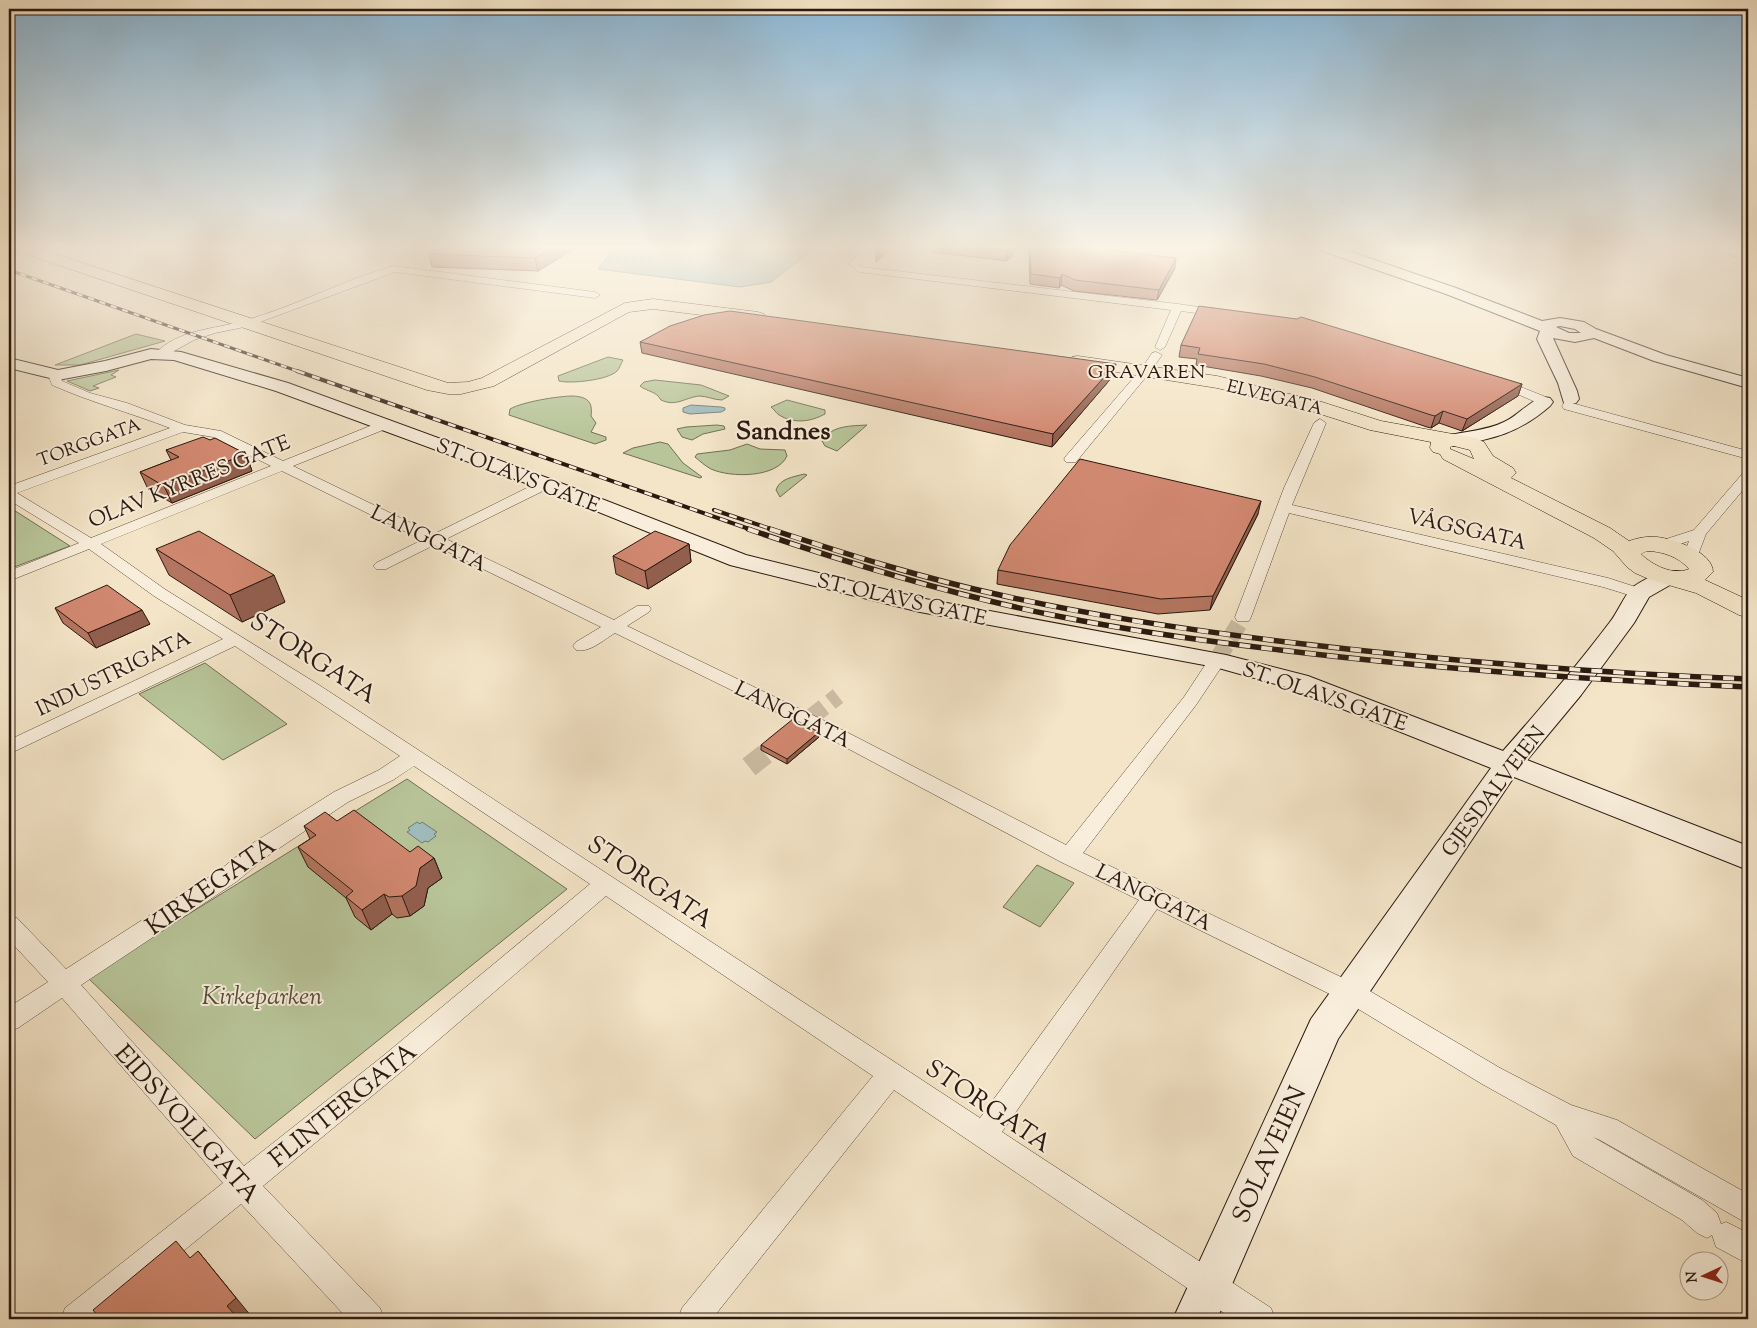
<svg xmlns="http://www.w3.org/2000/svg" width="1757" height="1328" font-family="'Sorts Mill Goudy',serif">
<rect width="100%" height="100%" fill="#f4e5c8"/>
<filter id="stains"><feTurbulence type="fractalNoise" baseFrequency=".004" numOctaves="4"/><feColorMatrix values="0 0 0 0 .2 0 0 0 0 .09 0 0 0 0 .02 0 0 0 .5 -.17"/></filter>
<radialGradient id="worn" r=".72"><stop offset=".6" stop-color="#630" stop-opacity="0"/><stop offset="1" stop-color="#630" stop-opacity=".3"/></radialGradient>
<g fill="#b8c599" stroke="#716f54">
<path d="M136,334L165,341L80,365H55Z"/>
<path d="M608,357L623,360C621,363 620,368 617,371C608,380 571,384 559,381L558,376Z"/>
<path d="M119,370L111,375L116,377L93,386L99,388L90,391L67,381Z"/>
<path d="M655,380L701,385L729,396L722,400C714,400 707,396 699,396C684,398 676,407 661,400C656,391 648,392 640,386L644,382Z"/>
<path d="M573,396C587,397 593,401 591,416L596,423L591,432L606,437V440L595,444L509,415L510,409C522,402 558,396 573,396Z"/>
<path d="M787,400L825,410V414C810,422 794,424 779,415C776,413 774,409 771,407Z"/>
<path d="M717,425L724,426L725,429L703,434L692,440L682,437L677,429L686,427Z"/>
<path d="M867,425L837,451L825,446L822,441C831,425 852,426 867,425Z"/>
<path d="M660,442L668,444L683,463L702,477L700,478L623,453L633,448Z"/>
<path d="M747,444L760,449L785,450L787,456C777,478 731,478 711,469C705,466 700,461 695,457L697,454L730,450Z"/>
<path d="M804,474L807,475L780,497L776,490C780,478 794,477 804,474Z"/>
<path d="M9,507L70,546L9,569Z"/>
<path d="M205,663L287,724L223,760L139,694Z"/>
<path d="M407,779L567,889L255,1139L87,977Z"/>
<path d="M1037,865L1074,883L1040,927L1003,907Z"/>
</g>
<g fill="#9fbdbe" stroke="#707b78">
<path d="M614,248H799L808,253L771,282L740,287L598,269Z"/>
<path d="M691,405L721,407L725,408V410L721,412L690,414L683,412V408Z"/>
<path d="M417,822L420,824L422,822L437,832L434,834L436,836L428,842L425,841L422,843L407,832L410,830L408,828Z"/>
</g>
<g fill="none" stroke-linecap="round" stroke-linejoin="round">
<g stroke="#ccbca3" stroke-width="17" stroke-dasharray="17 8" stroke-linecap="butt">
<path d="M1217,660L1243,617"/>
<path d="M791,733L838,696"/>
</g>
<path stroke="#ccbca3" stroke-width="21" stroke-dasharray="21 11" stroke-linecap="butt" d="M749,767L793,732"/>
<g stroke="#5c4c3e" stroke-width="1">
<g id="street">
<path d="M859,248H868V253L859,264L862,267L1178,304L1219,310L1224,313L1219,316L1181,311L1165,347L1160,350L1155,347L1171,310L859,272L849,264L859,253Z"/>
<path d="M1707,248H1723L1748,254V260Z"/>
<path d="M394,266L595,292L600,295L595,298L395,272L249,326L215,333L194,340L165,356L161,357L155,354C176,330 215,329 243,321C295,307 342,280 394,266Z"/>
<path d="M1156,352L1162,355L1150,372L1076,462H1066L1064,459L1066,456L1142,368L1152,353Z"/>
<path d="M58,372L64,375L61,378L62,381L90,393L127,403L185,425L221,431L283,461L380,422H388L390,425L388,428L293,466L434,534L541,481H551L553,484L551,487L446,539L614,620L637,606H649L651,609L649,612L627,626L827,722L1066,845L1184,697L1211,656L1217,655L1223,656L1226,660L1196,705L1083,853L1368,990L1500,1068L1571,1105L1617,1120L1748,1194V1224L1600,1140L1593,1137L1702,1200L1717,1213L1721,1224L1726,1222L1748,1233V1264L1716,1247L1712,1235L1707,1238L1697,1233L1682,1220L1573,1156L1556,1125L1482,1084L1350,1004L1157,909L1002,1132L1271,1308L1275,1319H1233L894,1090L712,1319H678L682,1308L873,1076L606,896L401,1072L263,1186L380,1308L384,1319H348L241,1204L100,1319H61L65,1308L223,1183L62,998L18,1028L9,1031V1007L48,982L9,940V916L17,918L66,969L220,870L253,843L334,792L379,770L400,756L235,646L9,754V740L223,639L154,596L89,549L9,581V571L79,543L9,500V486L170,428C131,413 90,402 52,385L49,377ZM183,432L213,437L271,466L91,538L17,493ZM282,471L422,540L376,563L373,566L376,569H386L434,545L601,627L576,642L573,646L576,650C590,653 603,640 615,633L813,730L1061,862L1139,900L980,1118L319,685L166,590L101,544ZM414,766L590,884L383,1056L244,1166L81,985L236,882L269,855L348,802L393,780Z"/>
<path d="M1498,378L1546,397L1548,400L1542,404L1538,403L1494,384L1492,382L1494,380Z"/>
<path d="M1568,402L1748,451V459L1564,409L1562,406L1564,403Z"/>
<path d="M1320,419L1326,423L1292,505L1608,578L1645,590L1647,593L1645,596L1639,598L1603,587L1289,513L1251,617L1249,621H1237L1235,617L1284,488L1314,423Z"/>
<path d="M1748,472V484L1706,534L1696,560H1686L1683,557L1689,541L1662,550L1657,548L1654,545L1657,542L1694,530L1743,473Z"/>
</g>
</g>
<g stroke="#2a1910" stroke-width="2">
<g id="secondary">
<path d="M1321,248H1340L1456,288L1542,321L1560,318L1584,322L1596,329L1666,355L1748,378V388L1654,361L1594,338L1575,342L1553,338L1577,391L1579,399L1576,403L1570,404L1564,403L1558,383L1537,339L1540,331L1446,294L1322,251ZM1560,326L1575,329L1581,333H1569L1556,327Z"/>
<path d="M151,349L181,352L288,383L553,480L746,555L920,598L1226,655L1308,676L1503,751C1540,709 1576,667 1610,622C1617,614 1626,592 1633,587C1646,578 1666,568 1682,572L1685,577L1682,582L1670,585L1649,597L1634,623L1581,695L1527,760L1748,846V870L1514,777L1338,1039L1217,1319H1173L1311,1019L1491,768L1290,688L1215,667L920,612L730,565L539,488L276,391L174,360L151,359L106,371L58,380L9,368V358L58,370L105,361Z"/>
<path d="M1544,397L1550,398L1553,402L1550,406C1519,433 1493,439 1453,446L1446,444L1444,440L1446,436C1466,431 1486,431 1504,422C1518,416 1530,400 1544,397Z"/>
</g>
</g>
<g stroke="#2a1910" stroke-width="1">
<g id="primary">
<path d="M15,248H37L448,383L468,382L482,378L625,303L653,299L758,312L764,314L766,317L764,320L758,322L653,309L629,312L494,386L461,394H448L427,390L17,251Z"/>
<path d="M1078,356L1217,376L1322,402L1381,421L1475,438L1484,442L1493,456L1513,468L1516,473L1511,478L1610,528L1629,541C1638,538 1647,536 1657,537C1674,539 1713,552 1713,572L1705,580L1748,600V618L1739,615L1696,593L1651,580L1635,573L1627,567L1613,551L1594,538L1443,459L1440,454L1433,452L1430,448L1431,442L1370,430L1308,410L1217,388L1072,365L1069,361L1072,357ZM1454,446L1470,450L1474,459L1450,449V447ZM1647,551C1662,551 1679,557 1689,569C1673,576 1652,565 1641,554Z"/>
</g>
</g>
<use href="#street" fill="#f8eedb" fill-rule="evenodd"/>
<use href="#secondary" fill="#f8eedb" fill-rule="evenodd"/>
<use href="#primary" fill="#f4e5c8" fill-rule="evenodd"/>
<g stroke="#2a1910" stroke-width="3">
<path id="rail-far2" d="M9,270L300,372"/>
</g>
<g stroke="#2a1910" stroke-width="4">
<g id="rail-far1">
<path d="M297,371L752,530"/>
<path d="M714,510L774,530"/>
</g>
</g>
<g stroke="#2a1910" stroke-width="5.5">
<g id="rail">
<path d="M748,529C850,564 952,595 1057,616C1131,631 1205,641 1280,650C1435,669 1591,680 1748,687"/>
<path d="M770,529C846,554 922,578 1000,595C1097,617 1196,631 1295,643C1446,661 1597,673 1748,679"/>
</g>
</g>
<use href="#rail-far2" stroke="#f8eedb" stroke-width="2" stroke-dasharray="6" stroke-linecap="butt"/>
<use href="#rail-far1" stroke="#f8eedb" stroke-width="2.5" stroke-dasharray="8" stroke-linecap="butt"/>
<use href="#rail" stroke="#f8eedb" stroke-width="4" stroke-dasharray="11" stroke-linecap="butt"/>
</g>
<g fill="#b47560" stroke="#2a1910">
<path d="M575,248L538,271L432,267L429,254Z"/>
<path d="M932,248H1018L1007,261L932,252Z"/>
<path d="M1029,248H1093L1175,268L1157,300L1074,291L1061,285L1059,288L1030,284Z"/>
<path d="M640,342L1114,375L1052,447L642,353Z"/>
<path d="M1181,345L1522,384L1518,396L1462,431L1439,423L1431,428L1427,427L1312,388L1261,376L1196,365L1197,359L1179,357Z"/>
<path d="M210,440L246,454L252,471L172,503L148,489L140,472L171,460L166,450Z"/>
<path d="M1258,514L1210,610L1158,614L997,584L998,570Z"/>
<path d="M689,544L691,562L648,589L616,574L613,556Z"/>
<path d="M156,549L285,602L242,622L169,575Z"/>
<path d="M55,608L150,624L96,648L63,623Z"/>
<path d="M819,732V737L787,764L761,750V745Z"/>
<path d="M337,821L410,852L434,858L442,878L428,888L424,906L410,916L397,918L392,914L371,930L355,917L346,898L308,867L298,847L310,839L304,826Z"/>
</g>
<g fill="#925f4e" stroke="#2a1910">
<path d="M551,248H575L538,271L535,258Z"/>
<path d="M880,248H891L876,262V252Z"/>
<path d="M1010,248H1018L1007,261V251Z"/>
<path d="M1176,258L1175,268L1157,300L1159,290Z"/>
<path d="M1062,274L1061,285L1059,288L1060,278Z"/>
<path d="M1116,364L1114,375L1052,447L1053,434Z"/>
<path d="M1522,384L1518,396L1462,431L1467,419Z"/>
<path d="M1443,411L1439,423L1431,428L1435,416Z"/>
<path d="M246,454L252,471L172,503L164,486Z"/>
<path d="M1261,501L1258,514L1210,610L1213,596Z"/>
<path d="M689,544L691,562L648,589L645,571Z"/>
<path d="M274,575L285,602L242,622L230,595Z"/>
<path d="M142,610L150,624L96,648L88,633Z"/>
<path d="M819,732V737L787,764V759Z"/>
<path d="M434,858L442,878L428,888L424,906L410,916L402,896L420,868Z"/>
<path d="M384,894L392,914L371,930L362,910Z"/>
<path d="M198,1251L251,1316L247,1319H230Z"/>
</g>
<g fill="#d18870" stroke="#2a1910">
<path d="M437,248H551L535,258L429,254Z"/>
<path d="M876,248H880L876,252Z"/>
<path d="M985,248H1010L1007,251Z"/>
<path d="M1030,248H1093L1176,258L1159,290L1075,280L1062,274L1060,278L1031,274Z"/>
<path d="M1199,306L1297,319L1301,317L1522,384L1467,419L1443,411L1435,416L1431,415L1315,377L1264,364L1198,354L1200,348L1181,345Z"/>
<path d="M730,311L1116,364L1053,434L640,342L670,326L704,315Z"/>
<path d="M203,437L210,440L215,438L246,454L164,486L140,472L179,457L166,450Z"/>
<path d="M1080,459L1261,501L1213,596L1161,599L998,570L1010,545Z"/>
<path d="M199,531L274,575L230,595L156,549Z"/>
<path d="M655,531L689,544L645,571L613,556Z"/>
<path d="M107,585L142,610L88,633L55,608Z"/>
<path d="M793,719L819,732L787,759L761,745Z"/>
<path d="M354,810L410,852L418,846L434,858L420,868L416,886L402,896L389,897L384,894L362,910L346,897L353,891L298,847L316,835L304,826L325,812L337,821Z"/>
<path d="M176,1241L190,1258L198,1251L236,1298L227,1306L235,1315L230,1319H100L93,1310Z"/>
</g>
<linearGradient id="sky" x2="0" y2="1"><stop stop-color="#8bb8d7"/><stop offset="0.57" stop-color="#faf3e6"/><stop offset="1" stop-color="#faf3e6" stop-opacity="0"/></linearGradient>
<rect width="1757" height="434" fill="url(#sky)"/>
<g text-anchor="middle" stroke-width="4" stroke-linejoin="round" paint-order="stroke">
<g font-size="18" fill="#2a1910" stroke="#f8eedb">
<text transform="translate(1275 397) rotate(14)" y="6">ELVEGATA</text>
<text transform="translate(89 442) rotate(-20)" y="6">TORGGATA</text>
</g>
<g font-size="19" letter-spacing="1" fill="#2a1910" stroke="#f8eedb">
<text x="1147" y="378">GRAVAREN</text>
</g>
<g font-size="21" fill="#2a1910" stroke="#f8eedb">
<text transform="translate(518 475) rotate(21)" y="7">ST. OLAVS GATE</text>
<text transform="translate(189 481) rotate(-22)" y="7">OLAV KYRRES GATE</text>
<text transform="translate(1467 529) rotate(13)" y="7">VÅGSGATA</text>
<text transform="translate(429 538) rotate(26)" y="7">LANGGATA</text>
<text transform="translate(902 599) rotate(13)" y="7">ST. OLAVS GATE</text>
<text transform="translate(113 673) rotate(-26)" y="7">INDUSTRIGATA</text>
<text transform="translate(1325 696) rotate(19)" y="7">ST. OLAVS GATE</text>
<text transform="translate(793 714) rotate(26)" y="7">LANGGATA</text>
<text transform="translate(1493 791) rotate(-53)" y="7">GJESDALVEIEN</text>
<text transform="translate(1154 897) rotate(26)" y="7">LANGGATA</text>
</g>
<g font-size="25" fill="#2a1910" stroke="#f8eedb">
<text transform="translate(314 657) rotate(33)" y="9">STORGATA</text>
<text transform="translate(651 881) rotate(34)" y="9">STORGATA</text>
<text transform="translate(210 885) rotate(-35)" y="9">KIRKEGATA</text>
<text transform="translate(342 1104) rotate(-39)" y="9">FLINTERGATA</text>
<text transform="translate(989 1105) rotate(34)" y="9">STORGATA</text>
<text transform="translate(188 1123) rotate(48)" y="9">EIDSVOLLGATA</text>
<text transform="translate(1268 1154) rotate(-66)" y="9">SOLAVEIEN</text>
</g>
<g font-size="25" font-style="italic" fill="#554d39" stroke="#f8eedb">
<text x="262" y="1004">Kirkeparken</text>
</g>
<g font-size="26" font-weight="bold" fill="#2a1910" stroke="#f8eedb">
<text x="783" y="439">Sandnes</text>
</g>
</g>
<rect width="1757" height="1328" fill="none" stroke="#f4e5c8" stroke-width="30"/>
<rect x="10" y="10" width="1737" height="1308" fill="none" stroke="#2a1910" stroke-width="2.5"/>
<rect x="15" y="15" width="1727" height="1298" fill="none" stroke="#2a1910"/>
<g transform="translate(1704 1276) rotate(266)"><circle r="24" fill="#f8eedb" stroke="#a6998a"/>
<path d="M0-4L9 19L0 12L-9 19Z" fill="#8f2418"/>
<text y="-8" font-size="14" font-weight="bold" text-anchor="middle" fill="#2a1910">N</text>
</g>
<rect width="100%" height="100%" filter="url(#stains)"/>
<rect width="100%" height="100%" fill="url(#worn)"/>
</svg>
